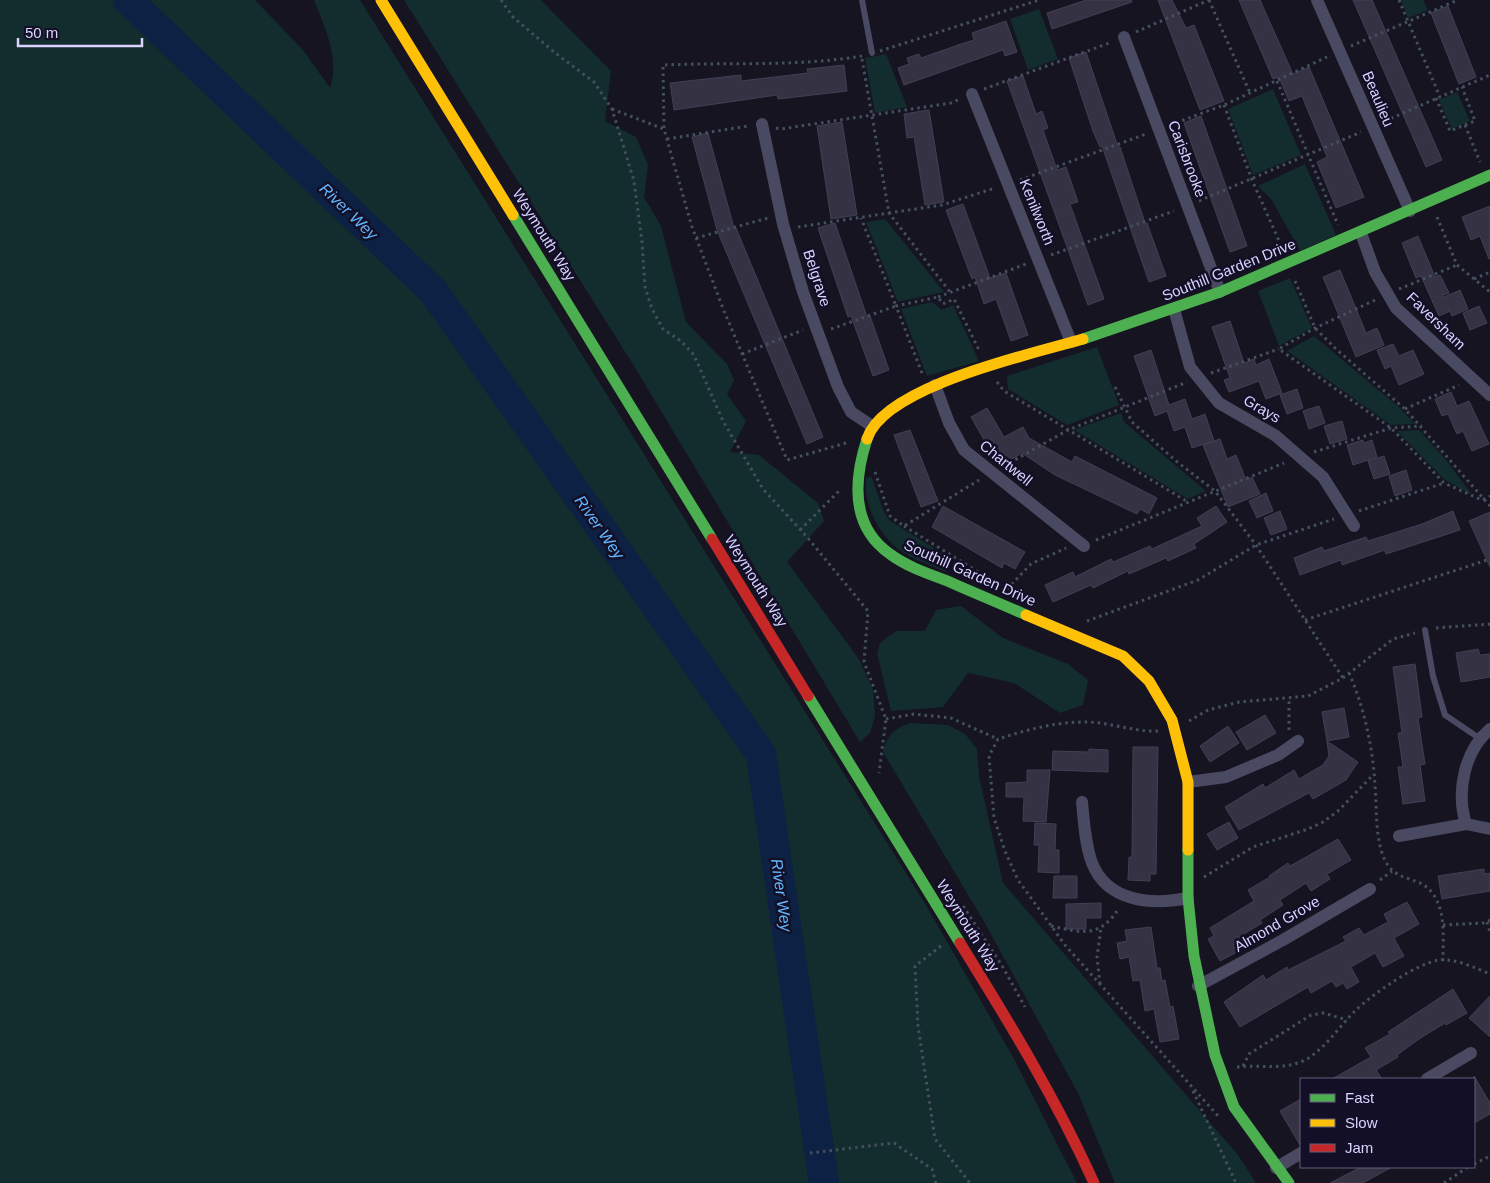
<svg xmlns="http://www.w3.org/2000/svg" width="1490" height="1183" font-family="Helvetica,sans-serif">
<rect width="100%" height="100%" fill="#161421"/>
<g fill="#132c2d">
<path d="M0,0H255L303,50L330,88C340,57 325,29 314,0H360L926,905L1013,1057L1077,1183H0Z"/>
<path d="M404,0H541L611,71L605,121L636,137L648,165L644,197L661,226L686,322L727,364L734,380L727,394L746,421L730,452L759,455L818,503L824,521L787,562L859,659L873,690L875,716L870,733L860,742L634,366Z"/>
<path d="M1401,0H1423L1428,10L1408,18Z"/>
<path d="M1039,9L1058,59L1028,70L1010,19Z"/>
<path d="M886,54L907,107L875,113L865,58Z"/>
<path d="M1273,89L1301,155L1253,175L1228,109Z"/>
<path d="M1457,92L1470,121L1452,129L1439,100Z"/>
<path d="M1305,164L1336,235L1300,251L1272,200L1258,186Z"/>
<path d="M885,219L944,292L898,302L866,222Z"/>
<path d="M1290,278L1312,328L1279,346L1258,291Z"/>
<path d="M932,302L942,310L953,305L979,361L927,376L901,309Z"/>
<path d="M1314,336L1401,409L1415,424L1391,425L1287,351Z"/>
<path d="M1097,347L1119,405L1067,425L1008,389L1007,376Z"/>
<path d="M1121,413L1124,422L1206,491L1188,499L1074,430Z"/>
<path d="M1419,430L1446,460L1472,495L1445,480L1397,431Z"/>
<path d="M871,476L884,512L889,520L953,560L946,572C933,566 916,561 904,553C880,538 863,506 866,478Z"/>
<path d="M961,606L1003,638L1068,664L1088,680L1083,705L1060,713L1014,683L968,673L943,707L891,711L877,653L880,643L896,631H925L936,610Z"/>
<path d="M910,723L948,725L965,734L977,749L979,776L1003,883L1238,1155L1256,1183H1115L1079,1095L986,925L883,752C886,736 895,728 910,723Z"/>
</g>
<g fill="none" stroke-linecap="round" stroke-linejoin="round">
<path stroke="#0d2144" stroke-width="30" d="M128,0L433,291L761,754L824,1183"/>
</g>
<g fill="#343243" stroke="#433f54">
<path d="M1086,0H1131L1132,2L1052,29L1047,13Z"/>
<path d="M1158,0H1172L1186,28L1194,25L1224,101L1200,110Z"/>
<path d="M1239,0H1260L1293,74L1309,67L1364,197L1336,208L1317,162L1327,157L1302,96L1289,101L1279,77L1273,79Z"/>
<path d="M1353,0H1372L1442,160L1426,167Z"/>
<path d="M1448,6L1476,77L1459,84L1431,13Z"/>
<path d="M1006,21L1017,52L1005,56L1003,50L904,85L898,68L909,64L907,58L919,54L921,58L964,43L974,40L972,33Z"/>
<path d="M1086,52L1118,147H1120L1145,223H1147L1166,276L1149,282L1102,146L1100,147L1093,131L1069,58Z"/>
<path d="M844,65L847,91L778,99L777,95L674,110L670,83L741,75V81L808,73L807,69Z"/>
<path d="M1023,76L1036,114L1042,111L1048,128L1043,130L1057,170L1066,167L1078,202L1070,204L1104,299L1088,305L1007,81Z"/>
<path d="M929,110L944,202L925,205L914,137L907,138L904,114Z"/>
<path d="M1201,116L1247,246L1230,252L1184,123Z"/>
<path d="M842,122L857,215L831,219L817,126Z"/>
<path d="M708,133L734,228H736L823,437L807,444L717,230L692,137Z"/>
<path d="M963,204L990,278L1006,273L1028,335L1011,341L996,299L984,304L975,277L972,279L946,210Z"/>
<path d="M1490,206V259H1489L1480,236L1471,240L1462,217Z"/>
<path d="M835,223L867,317L870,316L889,370L873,376L851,316L848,317L818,228Z"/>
<path d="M1418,236L1435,277L1440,275L1449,293L1443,295L1444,297L1460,290L1468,309L1452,316L1449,309L1450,311L1439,316L1421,276L1416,278L1402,243Z"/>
<path d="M1340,270L1366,333L1377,328L1384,345L1356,357L1323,277Z"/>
<path d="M1479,306L1487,323L1470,330L1463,313Z"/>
<path d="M1230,321L1244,363L1254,359L1256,365L1269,359L1282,393L1266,399L1259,381L1229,392L1224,380L1230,378L1212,327Z"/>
<path d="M1393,344L1399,356L1413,350L1424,374L1399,385L1391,366L1385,369L1377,350Z"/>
<path d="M1151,350L1169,405L1185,399L1192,419L1205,414L1214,441L1192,448L1185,427L1174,431L1167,411L1155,416L1134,356Z"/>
<path d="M1297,389L1303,408L1287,414L1280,395Z"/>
<path d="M1451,392L1457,406L1469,401L1489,444L1472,451L1463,431L1457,434L1448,414L1442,416L1435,399Z"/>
<path d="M1319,406L1325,423L1309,429L1303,411Z"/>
<path d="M987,408L1004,437L1023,427L1029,438L1072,462L1075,456L1157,498L1149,514L1140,509L1137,514L1055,475L1022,453L1002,465L990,444L987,445L971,417Z"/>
<path d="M1342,421L1347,439L1330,444L1324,426Z"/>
<path d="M910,430L938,501L921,507L894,435Z"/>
<path d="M1220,439L1227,459L1236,455L1246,480L1252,477L1260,494L1228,507L1203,445Z"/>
<path d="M1363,440L1364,443L1372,440L1377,457L1353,465L1347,445Z"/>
<path d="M1384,456L1390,474L1374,479L1368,461Z"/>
<path d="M1406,470L1412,490L1395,496L1389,476Z"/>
<path d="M1266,493L1273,511L1257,518L1249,501Z"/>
<path d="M943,506L1025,552L1015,569L1004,563L1002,568L932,527Z"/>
<path d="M1216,506L1227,522L1194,544L1196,548L1168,561L1166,558L1129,574L1128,571L1093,588L1091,585L1053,602L1045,585L1073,572L1075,577L1111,559L1113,562L1150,546L1152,549L1202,526L1197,518Z"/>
<path d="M1280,511L1287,529L1271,535L1264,518Z"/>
<path d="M1453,511L1460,530L1386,554L1385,550L1342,565L1341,560L1300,575L1294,558L1322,547L1324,551L1366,537L1368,541L1422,524Z"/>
<path d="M1490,512V567L1469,521Z"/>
<path d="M1478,649L1480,655L1490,654V677L1461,682L1456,653Z"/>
<path d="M1415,664L1422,717L1418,718L1425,764L1420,765L1425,801L1403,804L1398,767H1403L1398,733H1402L1393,667Z"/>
<path d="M1344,708L1349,737L1327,741L1322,712Z"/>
<path d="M1265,715L1276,733L1247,750L1236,732Z"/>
<path d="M1228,726L1239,743L1210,762L1200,746Z"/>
<path d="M1327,741L1358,762L1346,780L1313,799L1309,793L1239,830L1225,807L1263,784L1265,788L1294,770L1299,779L1323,765L1329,756Z"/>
<path d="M1133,747H1158L1156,874H1150V881L1128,880L1129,857H1132Z"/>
<path d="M1089,749L1108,750V772L1052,770L1053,751L1089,752Z"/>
<path d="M1027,770H1050L1046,822L1023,821L1024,797H1006V783L1027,782Z"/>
<path d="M1229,822L1238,838L1217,850L1207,834Z"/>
<path d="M1035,823L1056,824L1055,850H1059V873L1038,872L1039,845H1034Z"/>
<path d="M1338,839L1351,860L1327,874L1330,879L1311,891L1306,883L1280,900L1283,905L1260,920L1262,923L1239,937L1241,941L1233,945L1237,952L1220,961L1208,939L1214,936L1210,928L1254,901L1248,890L1270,877L1269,876L1288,863L1290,866Z"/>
<path d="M1484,869V874L1490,873V891L1442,899L1438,876Z"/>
<path d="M1054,876H1077V898H1053Z"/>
<path d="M1407,902L1419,924L1394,938L1404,956L1383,967L1375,953L1351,967L1359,982L1347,989L1343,983L1336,987L1332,981L1311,993L1308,987L1240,1027L1224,1002L1263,975L1266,980L1287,967L1288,970L1346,941L1343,937L1359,928L1364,935L1388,922L1384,914Z"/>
<path d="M1101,903V918H1086V929H1066V904Z"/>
<path d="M1151,927L1157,968H1160L1162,981L1165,980L1170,1007L1173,1006L1179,1039L1160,1042L1154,1009L1145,1011L1140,980L1133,981L1129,957L1120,959L1117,943L1127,941L1125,930Z"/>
<path d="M1453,989L1467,1013L1446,1025L1445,1023L1419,1039L1397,1055L1398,1057L1376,1070L1382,1079H1332L1371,1057L1365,1048L1390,1034L1388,1032Z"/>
<path d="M1490,996V1037L1469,1018Z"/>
<path d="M1474,1076L1490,1103V1114L1474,1123Z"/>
<path d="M1301,1099V1145H1300L1280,1111Z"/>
<path d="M1361,1167H1392L1363,1183H1330Z"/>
</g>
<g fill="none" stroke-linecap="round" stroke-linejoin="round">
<g stroke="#44505f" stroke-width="3" stroke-dasharray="2.5 4" stroke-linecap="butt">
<path d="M501,0L513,17L554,52L594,82L612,109L634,181L642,242L645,287L652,309L663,329L681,341L694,355L723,421L763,489L807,537L868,611L864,662L886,719L879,773"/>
<path d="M1209,0L1250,93"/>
<path d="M1399,0L1440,97"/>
<path d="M1136,32L1209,0"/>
<path d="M1351,46L1458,0"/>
<path d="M880,51L1039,0"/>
<path d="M862,59L889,213L942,205L995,188"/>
<path d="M1277,81L1338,225"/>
<path d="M984,89L1112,42"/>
<path d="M1436,98L1450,131L1475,121L1462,87"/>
<path d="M1224,105L1252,180L1280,243"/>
<path d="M612,109L664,129"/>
<path d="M1385,121L1490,75"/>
<path d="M1170,125L1224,105L1327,57"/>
<path d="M1465,125L1480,162"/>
<path d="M776,128L781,129L951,103L960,99"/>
<path d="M667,139L748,126"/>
<path d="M1020,180L1146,134"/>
<path d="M1199,201L1361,132"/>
<path d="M1437,217L1457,265L1490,292"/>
<path d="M798,227L889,213L950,292"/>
<path d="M696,238L768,218"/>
<path d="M1051,255L1174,211"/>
<path d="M1474,279L1490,272"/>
<path d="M1295,281L1315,328L1336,349L1405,409L1490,506"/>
<path d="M1399,289L1457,265"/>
<path d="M938,297L1026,264"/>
<path d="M1375,300L1315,328L1279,349L1391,428L1444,483L1482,500L1490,496"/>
<path d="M831,329L896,306L861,218"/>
<path d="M742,354L803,330"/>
<path d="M922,373L896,306L938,297L943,304L954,299L979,350"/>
<path d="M1211,373L1279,349"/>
<path d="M997,382L1004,391L1188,502"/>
<path d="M1115,387L1132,422L1176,461L1215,491L1256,545L1343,678"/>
<path d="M1405,409L1459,385"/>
<path d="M846,443L787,460L724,311L692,227L664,129L663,65C730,62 797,67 862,56"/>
<path d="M1314,452L1391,428L1422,426"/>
<path d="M1004,466L1068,430L1187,382"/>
<path d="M875,472L890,516L904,526L979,480"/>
<path d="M1359,511L1444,483"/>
<path d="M904,526L993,581"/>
<path d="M800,530L839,491"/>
<path d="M1096,540L1284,463"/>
<path d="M1007,589L1031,564L1066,548"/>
<path d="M1305,620L1490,559"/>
<path d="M1087,621L1198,580L1256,545L1334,519"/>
<path d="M1436,628L1490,624"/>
<path d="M1349,673C1364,707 1373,748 1375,785C1377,808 1375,830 1382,853C1393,886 1419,873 1433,894C1446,912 1443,939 1443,961"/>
<path d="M886,719L914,714L951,718L998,739"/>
<path d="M1189,721L1208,710L1239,702L1308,696L1343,678L1393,639L1415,633"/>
<path d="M1289,730V698"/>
<path d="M1158,731C1133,732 1110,722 1085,722C1055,722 1026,730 998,739L989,756L994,818L1005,851L1018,880L1065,945L1219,1117"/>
<path d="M1204,877L1253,847L1308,829L1323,822L1338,811L1373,775"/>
<path d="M1380,880L1392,871"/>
<path d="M963,906L1001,964L1025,1007"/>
<path d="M1487,922L1490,932"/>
<path d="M1443,925L1484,923L1490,920"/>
<path d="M1051,926C1083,933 1100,938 1119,908"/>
<path d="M941,946L915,966L918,1026L935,1139L970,1183"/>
<path d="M1100,984L1097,957L1101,928"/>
<path d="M1243,1066L1249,1054L1311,1015L1324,1013L1347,1020"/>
<path d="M1237,1067C1259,1064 1283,1071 1305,1060C1325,1049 1338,1028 1354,1012C1371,995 1415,964 1439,960C1454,958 1476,968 1490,974"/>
<path d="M1193,1091L1236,1183"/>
<path d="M810,1153L894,1143L932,1169L936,1183"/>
<path d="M1474,1164L1490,1156"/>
<path d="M1444,1183L1468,1167"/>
</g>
<g stroke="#4a4962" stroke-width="6">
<path d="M862,0L872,53"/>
<path d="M1425,630L1433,676L1445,715L1479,738"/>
</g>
<g stroke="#4a4962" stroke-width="12">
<path d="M1317,0L1410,211"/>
<path d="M1124,37L1220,292"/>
<path d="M972,94L1071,342"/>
<path d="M762,124L783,224L803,292L838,387L851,412L872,426"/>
<path d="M1361,233L1375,272L1396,308L1490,395"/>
<path d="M1174,309L1190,367L1219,403L1276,436L1323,477L1354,526"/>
<path d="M935,385L949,423L964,450L1084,546"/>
<path d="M1188,782L1226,777L1278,755L1298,741"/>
<path d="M1082,802C1084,822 1085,844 1092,863C1108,903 1153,905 1188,898"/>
<path d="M1466,824C1456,792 1464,751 1490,729"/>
<path d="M1399,836L1466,824L1490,829"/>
<path d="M1198,986L1283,940L1370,889"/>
<path d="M1427,1079L1471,1053"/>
<path d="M1276,1168L1301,1153"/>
</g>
<g stroke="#4caf50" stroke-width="11">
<path d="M513,215L712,539"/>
<path d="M1083,339L1220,292L1490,175"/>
<path d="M867,439C854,479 850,526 890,554C906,566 926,573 945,580C972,592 999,603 1026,615"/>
<path d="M808,696L960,943"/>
<path d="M1188,850V898L1194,956L1215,1055L1234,1107L1289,1183"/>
</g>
<g stroke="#ffc107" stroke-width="11">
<path d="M381,0L513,215"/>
<path d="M867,439C884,386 1032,354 1083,339"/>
<path d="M1026,615L1123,656L1149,681L1172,720L1188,782V850"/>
</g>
<g stroke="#c62828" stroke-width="11">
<path d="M712,539L808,696"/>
<path d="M960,943C1009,1022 1056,1099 1094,1183"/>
</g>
</g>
<g text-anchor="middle" stroke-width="5" stroke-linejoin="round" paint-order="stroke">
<g font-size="15" fill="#d9d4ff" stroke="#130f26">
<text transform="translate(1378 99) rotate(67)" y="5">Beaulieu</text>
<text transform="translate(1187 159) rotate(69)" y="5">Carisbrooke</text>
<text transform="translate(1037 212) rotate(68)" y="5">Kenilworth</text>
<text transform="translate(544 235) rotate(58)" y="5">Weymouth Way</text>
<text transform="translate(1229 270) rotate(-22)" y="5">Southill Garden Drive</text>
<text transform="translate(817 278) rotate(72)" y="5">Belgrave</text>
<text transform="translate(1436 321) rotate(44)" y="5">Faversham</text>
<text transform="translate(1262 409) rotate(30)" y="5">Grays</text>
<text transform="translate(1006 463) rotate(39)" y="5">Chartwell</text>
<text transform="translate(970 573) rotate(24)" y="5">Southill Garden Drive</text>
<text transform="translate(756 581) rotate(58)" y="5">Weymouth Way</text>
<text transform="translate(1277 924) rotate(-30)" y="5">Almond Grove</text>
<text transform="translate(968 926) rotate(58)" y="5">Weymouth Way</text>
</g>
<g font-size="16" font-style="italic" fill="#62b6ff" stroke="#130f26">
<text transform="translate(349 211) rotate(44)" y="6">River Wey</text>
<text transform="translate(600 527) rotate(55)" y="6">River Wey</text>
<text transform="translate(782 895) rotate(82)" y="6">River Wey</text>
</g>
</g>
<rect x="1300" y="1078" width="175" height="90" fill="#130f26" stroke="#625e7d"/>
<rect x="1310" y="1094" width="25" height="8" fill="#4caf50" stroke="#625e7d"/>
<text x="1345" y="1103" font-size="15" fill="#d9d4ff">Fast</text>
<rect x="1310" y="1119" width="25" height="8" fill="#ffc107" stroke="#625e7d"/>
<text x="1345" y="1128" font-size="15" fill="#d9d4ff">Slow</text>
<rect x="1310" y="1144" width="25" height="8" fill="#c62828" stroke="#625e7d"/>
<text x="1345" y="1153" font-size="15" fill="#d9d4ff">Jam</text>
<path d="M18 38v8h124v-8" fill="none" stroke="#d9d4ff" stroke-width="2.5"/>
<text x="25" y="38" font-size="15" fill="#d9d4ff" stroke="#130f26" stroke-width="4" paint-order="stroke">50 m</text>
</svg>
